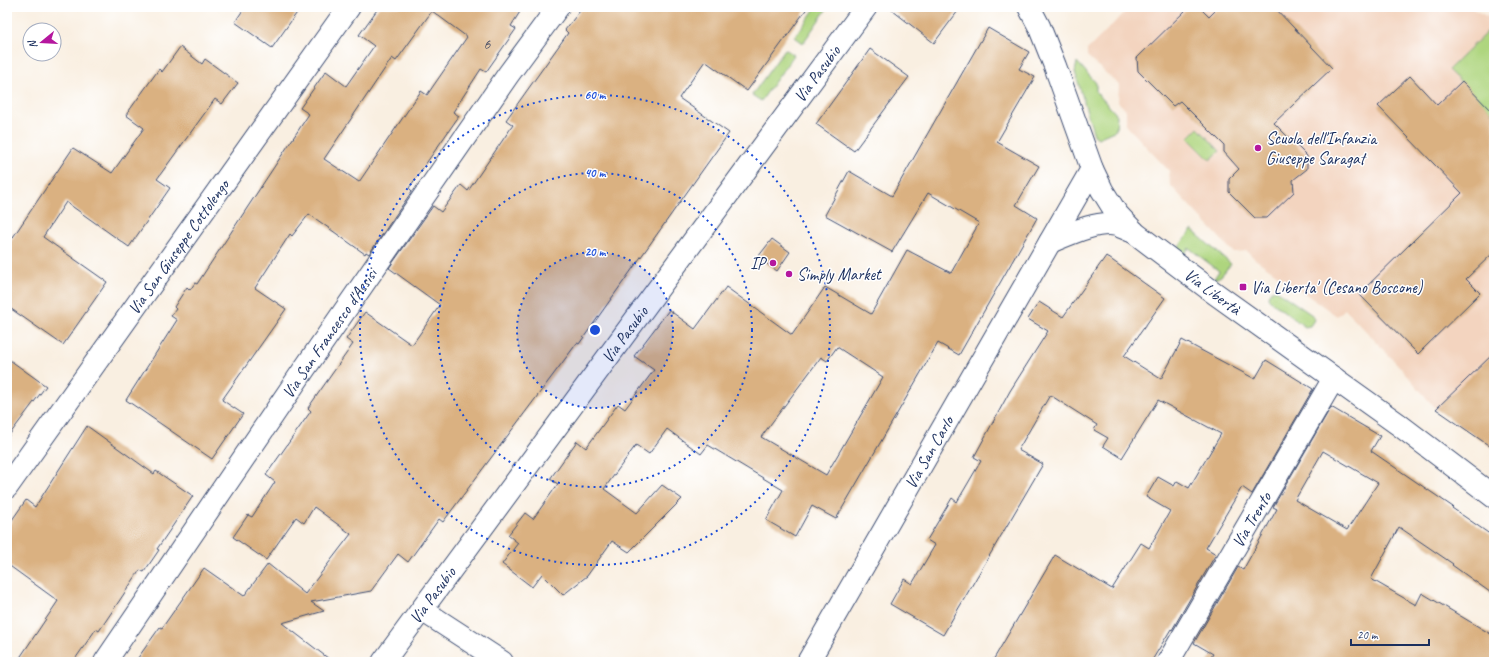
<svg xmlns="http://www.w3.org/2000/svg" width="1501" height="669" font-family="Caveat,sans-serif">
<rect width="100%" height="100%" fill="#fff"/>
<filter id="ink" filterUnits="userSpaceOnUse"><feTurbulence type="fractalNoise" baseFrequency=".025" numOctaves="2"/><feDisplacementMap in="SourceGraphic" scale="8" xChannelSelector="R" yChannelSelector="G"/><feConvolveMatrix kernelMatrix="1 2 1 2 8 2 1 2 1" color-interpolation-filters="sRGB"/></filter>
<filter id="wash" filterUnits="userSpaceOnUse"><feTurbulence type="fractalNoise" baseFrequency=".012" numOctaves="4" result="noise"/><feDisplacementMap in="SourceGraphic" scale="16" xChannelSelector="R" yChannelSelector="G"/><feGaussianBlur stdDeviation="0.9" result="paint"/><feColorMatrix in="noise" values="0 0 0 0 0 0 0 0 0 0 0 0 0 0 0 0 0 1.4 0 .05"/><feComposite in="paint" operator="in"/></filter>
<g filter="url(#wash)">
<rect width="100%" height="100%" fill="#f9efe1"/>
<path fill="#f3d4bf" d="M1130,7H1469L1494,20V353L1436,409L1399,366L1345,309L1337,316L1255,259L1247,251L1233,252L1170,185L1169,171L1126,125V110L1118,102L1119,85L1087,56V50Z"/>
<g fill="#aed57e" stroke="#64826e">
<path d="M816,7H828L803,43L795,37Z"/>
<path d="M1494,25V114L1448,70Z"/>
<path d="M785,49L794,55L761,101L752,95Z"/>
<path d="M1077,62L1096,83V92L1117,115L1116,130L1098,138L1094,135L1075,72Z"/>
<path d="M1198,128L1220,151L1210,160L1188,138Z"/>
<path d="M1192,230L1231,264L1221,276L1213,280L1219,271L1189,248L1185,253L1180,254L1177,251L1178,247Z"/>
<path d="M1271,290H1276L1312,315L1314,320L1310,326L1305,327L1269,300L1268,296Z"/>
</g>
<g id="blocks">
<g fill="#dab181" fill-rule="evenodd">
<path d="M245,7H301L272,48L235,22Z"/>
<path d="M379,7H523L511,26L516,29L486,72L481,69L453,112L459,116L409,188L412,191L369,254L366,252L365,254L309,214L292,236L290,234L255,288L286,309L222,400L243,414L212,459L126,400L177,320L171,316L176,309L174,307L187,287L190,290L195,283L197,284L309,114L300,108L326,71L346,86L374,46L359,35ZM432,11L467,37L427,95L421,91L359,182L324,159L392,58L396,61Z"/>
<path d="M583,7H808L747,91L705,61L679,98L729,133L579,344L577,343L443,522L439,519L408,562L398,554L371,591L311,602L324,611L282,623L333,662H135L160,627L162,628L204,568L244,596L268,564L305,594L351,534L314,507L304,523L296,517L266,560L233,537L248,515L252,517L275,482L266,475L311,411L308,408L353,344L346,339L365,312L412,345L440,305L389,268L433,206L441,212L461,185L468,191L513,125L506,120L568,33L565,30Z"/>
<path d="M888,7H961L934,43Z"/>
<path d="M1189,7H1199L1209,17L1219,7H1274L1332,68L1274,123L1307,156V169L1293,180L1294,192L1267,218H1255L1229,192V179L1239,169L1224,152V145L1180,101L1173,106L1138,71L1137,58Z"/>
<path d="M988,28L1029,52L1019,69L1035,77L997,142L1039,166L1016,205L1037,218L959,355L938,343L836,519L812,506L795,537L766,520L783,490L708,445L701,454L667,429L649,454L636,445L604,489L637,513L662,485L682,499L629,552L612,541L587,576L563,595L542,574L532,587L502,564L518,543L508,535L525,513L533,519L558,484L550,479L577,441L586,448L618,404L625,409L654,370L634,356L669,310L695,329L726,287L792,335L825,287L871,314L907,250L951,273L979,223L928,193L892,252L825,215L849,171L892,196ZM837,347L883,377L826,475L761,437L821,357L827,361Z"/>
<path d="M180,47L202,64L205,59L238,83L222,104L215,99L157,179L170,188L129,247L66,202L43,237L107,282L63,345L7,306V246L73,148L112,173L144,128L126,115L159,69L162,72Z"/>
<path d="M870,49L909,77L854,151L816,124Z"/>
<path d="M1410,76L1437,105L1462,81L1494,114V252L1466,279L1480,293L1418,354L1359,294L1462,193L1378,106Z"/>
<path d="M772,239L790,252L777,271L758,257Z"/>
<path d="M1106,256L1165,298L1124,356L1161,379L1182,340L1255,379L1266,360L1313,389L1252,494L1242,487L1206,548L1216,554L1172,630L1171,629L1151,662H992L1055,555L1112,589L1141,543L1149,548L1170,511L1146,497L1158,477L1174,486L1177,481L1189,488L1221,434L1158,400L1122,458L1103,446L1108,438L1094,430L1097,425L1050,395L1018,450L1043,464L943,635L890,604L904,579L912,584L935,545L927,540L952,498L957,502L981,461L974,457L1010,391L1048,331L1028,319L1039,302L1063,317Z"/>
<path d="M1494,353V449L1436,409Z"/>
<path d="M7,358L46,386L7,438Z"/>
<path d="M1331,407L1380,436L1371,451L1453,507L1452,508L1494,537V595L1452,565L1453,564L1399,527L1371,579L1416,605L1422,593L1494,636V662H1208L1213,654L1194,643L1238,567L1243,570L1277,509L1273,507ZM1323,451L1378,483L1347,530L1295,500Z"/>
<path d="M87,426L154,474L156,471L193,496L157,549L159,550L144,572L140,570L99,631L96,629L73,662H17L58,601L7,564V527L26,500L35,507Z"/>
</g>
</g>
</g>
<g filter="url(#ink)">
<use href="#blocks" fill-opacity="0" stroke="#3c4c72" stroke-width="1"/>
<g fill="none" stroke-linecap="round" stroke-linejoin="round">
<g stroke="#3c4c72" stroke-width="24">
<g id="street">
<path id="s1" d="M1029,7L1039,26L1055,66L1092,169L1102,190L1117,214L1135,233L1213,292L1398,424L1494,497"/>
<path d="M1050,242C1067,235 1098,220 1117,225C1122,227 1128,230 1134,232"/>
<path id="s2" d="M7,487L349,7"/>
<path d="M422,610L502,662"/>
<path id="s3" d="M105,662L305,368L508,75L558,7"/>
<path id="s4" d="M383,662L866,7"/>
<path id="s5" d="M808,662L1092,169"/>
<path id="s6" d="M1168,662L1334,378"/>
</g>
</g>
<use href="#street" stroke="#fff" stroke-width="22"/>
</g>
</g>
<circle cx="595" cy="330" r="78" fill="#1d4ed8" fill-opacity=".12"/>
<g fill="none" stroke="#1d4ed8" stroke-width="2" stroke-dasharray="2 4">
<circle cx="595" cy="330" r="78"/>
<circle cx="595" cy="330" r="157"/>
<circle cx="595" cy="330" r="235"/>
</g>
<g fill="#b5179e" stroke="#fff" stroke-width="1.5">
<circle cx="1258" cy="148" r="4"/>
<circle cx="773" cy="263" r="4"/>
<circle cx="789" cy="274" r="4"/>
<rect x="1239" y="283" width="8" height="8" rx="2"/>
</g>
<g text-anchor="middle" stroke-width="3" stroke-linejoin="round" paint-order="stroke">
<g font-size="15" fill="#4b5067">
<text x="487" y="49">6</text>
</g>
<g font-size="17" fill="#1b2f5e" stroke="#fff">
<text dy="6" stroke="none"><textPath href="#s4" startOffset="731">Via Pasubio</textPath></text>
<text dy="6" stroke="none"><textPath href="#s2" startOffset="295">Via San Giuseppe Cottolengo</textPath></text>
<text dy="6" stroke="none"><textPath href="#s1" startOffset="349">Via Libertà</textPath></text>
<text dy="6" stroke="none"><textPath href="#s3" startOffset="398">Via San Francesco d'Assisi</textPath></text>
<text dy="6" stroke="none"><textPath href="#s4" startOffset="407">Via Pasubio</textPath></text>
<text dy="6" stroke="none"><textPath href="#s5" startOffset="242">Via San Carlo</textPath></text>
<text dy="6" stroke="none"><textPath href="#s6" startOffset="165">Via Trento</textPath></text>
<text dy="6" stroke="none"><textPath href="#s4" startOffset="83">Via Pasubio</textPath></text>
</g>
<g font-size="17" fill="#1b2f5e" stroke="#fff" text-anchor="start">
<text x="1266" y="144">Scuola dell'Infanzia<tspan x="1266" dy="20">Giuseppe Saragat</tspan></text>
<text x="765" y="269" text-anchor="end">IP</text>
<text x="797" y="280">Simply Market</text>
<text x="1251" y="293">Via Liberta' (Cesano Boscone)</text>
</g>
</g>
<circle cx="595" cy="330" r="6" fill="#1d4ed8" stroke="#fff" stroke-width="2"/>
<g font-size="12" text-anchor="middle" font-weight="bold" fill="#1d4ed8" stroke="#fff" stroke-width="3" stroke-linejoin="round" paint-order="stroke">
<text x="595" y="99">60 m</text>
<text x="595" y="177">40 m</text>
<text x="595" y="256">20 m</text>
</g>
<rect width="1501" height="669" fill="none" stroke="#fff" stroke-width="24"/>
<g transform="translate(42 42) rotate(252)"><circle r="19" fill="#ffffff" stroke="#a4acbf"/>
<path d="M0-3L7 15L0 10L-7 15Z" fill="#b5179e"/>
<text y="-6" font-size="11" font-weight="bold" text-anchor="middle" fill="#1b2f5e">N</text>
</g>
<path d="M1351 639v6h78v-6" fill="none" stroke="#1b2f5e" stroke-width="2"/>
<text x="1357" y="639" font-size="12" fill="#1b2f5e" stroke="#ffffff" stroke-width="3" paint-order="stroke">20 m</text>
</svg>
